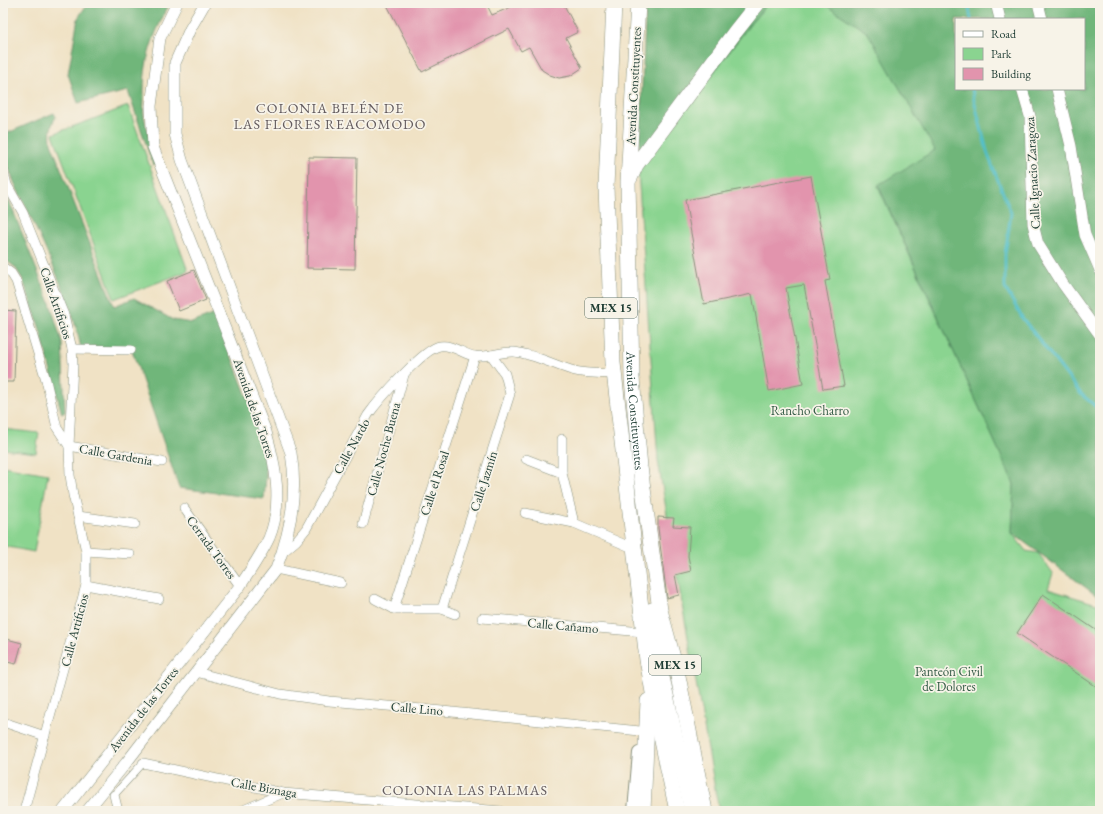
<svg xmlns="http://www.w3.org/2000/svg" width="1103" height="814" font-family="'EB Garamond',serif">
<rect width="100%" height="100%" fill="#f7f3e8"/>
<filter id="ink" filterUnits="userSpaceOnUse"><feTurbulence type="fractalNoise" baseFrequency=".025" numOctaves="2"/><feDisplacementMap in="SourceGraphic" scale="8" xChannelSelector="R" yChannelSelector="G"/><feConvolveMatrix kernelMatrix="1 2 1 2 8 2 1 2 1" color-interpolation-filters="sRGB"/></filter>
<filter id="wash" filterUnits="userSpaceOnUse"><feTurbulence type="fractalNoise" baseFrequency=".012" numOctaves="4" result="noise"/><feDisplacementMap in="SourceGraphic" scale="16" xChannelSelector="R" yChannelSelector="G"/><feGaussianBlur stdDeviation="0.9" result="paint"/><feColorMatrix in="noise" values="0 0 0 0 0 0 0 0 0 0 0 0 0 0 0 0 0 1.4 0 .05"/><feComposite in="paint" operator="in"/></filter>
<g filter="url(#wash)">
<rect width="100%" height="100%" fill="#f0e2c5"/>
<g fill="#8ad490" stroke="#548862">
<path d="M768,3H823L868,33L936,150L878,186L1014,484L1012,533L1026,551L1038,553L1053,573L1048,589L1100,605V811H719L682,604L658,461L638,171L751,23Z"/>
<path d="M128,106L188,271L114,299L53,134Z"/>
<path d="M3,429L39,433L36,453L3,449Z"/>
<path d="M3,466L48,474L34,552L3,546Z"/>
</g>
<g fill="#6fb67a" stroke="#477a57" fill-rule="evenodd">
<path d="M88,3H170C153,35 143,60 144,97C144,103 143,110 144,116C147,132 152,148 158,163L153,165L128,91L78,103L68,74L78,18Z"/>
<path d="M646,3H768L751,23L638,171Z"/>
<path d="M823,3H1100V598L1012,533L1014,484L878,185L935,150L868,33ZM956,19H1084V89H956Z"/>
<path d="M54,113L56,117C50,126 50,132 51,143L114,306L134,298L173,320L192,323L215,314L258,425L265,452L266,477L264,499L179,488L132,350L81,348C72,302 48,256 29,213C17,189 3,163 3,135Z"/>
<path d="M3,192L10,203L50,303L62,342L65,412L62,414L39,326L23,280L15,267L3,258Z"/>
</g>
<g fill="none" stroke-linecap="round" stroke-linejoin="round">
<g stroke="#50bec8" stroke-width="3">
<path d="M968,3L971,19"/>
<path d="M972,89L974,100L988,155L1011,213L1005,254V288L1023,319L1081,394L1100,410"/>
</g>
</g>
<g id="blocks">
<g fill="#e294ad">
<path d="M386,3H486L492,15L511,7L509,3H563L578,32L566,38L582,68L570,76L559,78L550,75L542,70L529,47L521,51L509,29L422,72Z"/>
<path d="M309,157L357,158L355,269L307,268Z"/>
<path d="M811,176L830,280L825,281L844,386L823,389L804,285L786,288L803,384L769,391L752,294L704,304L685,200Z"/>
<path d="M194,270L206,300L179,311L167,281Z"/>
<path d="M3,310L16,311L14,382H3Z"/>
<path d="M658,517L674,518L673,526L690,527L688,556L691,571L675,575L679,595L667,598L658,528Z"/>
<path d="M1043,594L1100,633V689L1017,633Z"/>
<path d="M3,638L22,643L16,664L3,661Z"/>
</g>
</g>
</g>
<g filter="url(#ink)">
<use href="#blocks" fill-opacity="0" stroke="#88907c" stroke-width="1"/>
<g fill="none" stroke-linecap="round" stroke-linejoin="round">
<g stroke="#88907c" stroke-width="8">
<path id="pedestrian" d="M114,795L143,763"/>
</g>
<g stroke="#88907c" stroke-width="10">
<g id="minor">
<path d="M3,169L7,185L23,213L64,315L72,349L73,364L69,446L70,475L73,495L86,551V585L24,811"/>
<path d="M3,267L11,273L16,281L46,380L57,428L69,446L162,462"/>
<path d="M72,349L131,350"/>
<path d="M562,439V473L574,523"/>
<path d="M526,459L562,473"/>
<path d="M184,508L240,586"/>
<path d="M525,513L574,523L635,549"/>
<path d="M78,516L135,524"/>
<path d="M363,524L404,375"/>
<path d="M86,551L130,554"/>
<path d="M283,552L296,541L306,529L368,415C378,401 424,348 440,346C452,344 463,354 474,356C487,358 501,351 514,352C535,354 555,366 575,371C587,374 602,373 614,374"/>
<path d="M276,569L341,583"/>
<path d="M86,585L159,599"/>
<path d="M375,599L394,609H442L455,614"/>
<path d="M394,609L475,356"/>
<path d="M442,609L510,394L505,374L491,355"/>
<path d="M482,618L643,632"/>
<path d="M196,672L280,694L329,701L422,709L640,731"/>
<path d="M3,722L45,736"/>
<path d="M143,763L283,793L501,811"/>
<path d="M114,795L118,811"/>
<path d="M241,811L283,793"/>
</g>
</g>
<g stroke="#88907c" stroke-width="12">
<g id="tertiary">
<path d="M996,3L1000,19"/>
<path d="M1038,3L1042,19"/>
<path d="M1022,89L1030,116L1033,224L1038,244L1063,284L1100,335"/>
<path d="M1057,89L1071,146L1085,235L1100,270"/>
<path d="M63,811L240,586C250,571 261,555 269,538C283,505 276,466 266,432L153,147L151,106L160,38L177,3"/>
<path d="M87,811L126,763L276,569C291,531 298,493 291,453L182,160L175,134V63L190,29L205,3"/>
</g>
</g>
<g stroke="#88907c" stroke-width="14">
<path id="secondary" d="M634,811L639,753"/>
</g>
<g stroke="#88907c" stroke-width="16">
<g id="trunk">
<path d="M614,3L606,187L613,363L647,660L662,741L677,811"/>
<path id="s1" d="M638,3L628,182L632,378L640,467L660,610L678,676L705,811"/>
<path d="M630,178L636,165L735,32L758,3"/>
<path d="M652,610L661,673L692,811"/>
<path d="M643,811L648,701"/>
</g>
</g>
<use href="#pedestrian" stroke="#fff" stroke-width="7"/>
<use href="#minor" stroke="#fff" stroke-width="9"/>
<use href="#tertiary" stroke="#fff" stroke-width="11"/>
<use href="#secondary" stroke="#fff" stroke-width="12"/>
<use href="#trunk" stroke="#fff" stroke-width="15"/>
</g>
</g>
<g text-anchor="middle" stroke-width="3.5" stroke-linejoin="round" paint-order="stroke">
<g fill="#f7f3e8" stroke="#60746a" stroke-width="1">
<rect x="585" y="298" width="52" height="20" rx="3"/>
<rect x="649" y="655" width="52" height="20" rx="3"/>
</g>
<g font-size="12" font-weight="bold" fill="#1f3d34">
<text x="611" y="312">MEX 15</text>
<text x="675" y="669">MEX 15</text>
</g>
<g font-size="13" fill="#1f3d34" stroke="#f7f3e8">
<text transform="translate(633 86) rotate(-87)" y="5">Avenida Constituyentes</text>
<text transform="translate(1032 173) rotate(-93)" y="5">Calle Ignacio Zaragoza</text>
<text transform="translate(57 303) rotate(71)" y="5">Calle Artificios</text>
<text transform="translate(255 408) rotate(71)" y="5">Avenida de las Torres</text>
<text dy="5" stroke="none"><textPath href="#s1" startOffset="408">Avenida Constituyentes</textPath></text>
<text transform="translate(351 446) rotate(-61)" y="5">Calle Nardo</text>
<text transform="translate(383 449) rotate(-75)" y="5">Calle Noche Buena</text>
<text transform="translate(116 454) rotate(10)" y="5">Calle Gardenia</text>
<text transform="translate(483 481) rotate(-72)" y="5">Calle Jazmín</text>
<text transform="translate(434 483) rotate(-72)" y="5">Calle el Rosal</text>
<text transform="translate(212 547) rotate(54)" y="5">Cerrada Torres</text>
<text transform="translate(563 625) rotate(5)" y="5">Calle Cañamo</text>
<text transform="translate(74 630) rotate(-75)" y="5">Calle Artificios</text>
<text transform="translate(417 708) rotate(5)" y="5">Calle Lino</text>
<text transform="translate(143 709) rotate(-52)" y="5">Avenida de las Torres</text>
<text transform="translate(264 787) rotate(10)" y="5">Calle Biznaga</text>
</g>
<g font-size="13" fill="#345b46" stroke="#f7f3e8">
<text x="810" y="415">Rancho Charro</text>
<text x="949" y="676">Panteón Civil<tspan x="949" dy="15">de Dolores</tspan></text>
</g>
<g font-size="14" letter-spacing="1" fill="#635b5e" stroke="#f7f3e8">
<text x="330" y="113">COLONIA BELÉN DE<tspan x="330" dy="16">LAS FLORES REACOMODO</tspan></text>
<text x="465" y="795">COLONIA LAS PALMAS</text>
</g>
</g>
<rect width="1103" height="814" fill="none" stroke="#f7f3e8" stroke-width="16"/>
<rect x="955" y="18" width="130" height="72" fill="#f7f3e8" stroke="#a1aaa0"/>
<rect x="963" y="31" width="20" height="6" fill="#ffffff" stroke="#a1aaa0"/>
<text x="991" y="38" font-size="12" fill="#1f3d34">Road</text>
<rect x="963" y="48" width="20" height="12" fill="#8ad490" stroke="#a1aaa0"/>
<text x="991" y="58" font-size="12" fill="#1f3d34">Park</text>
<rect x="963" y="68" width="20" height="12" fill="#e294ad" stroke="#a1aaa0"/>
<text x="991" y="78" font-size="12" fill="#1f3d34">Building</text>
</svg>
